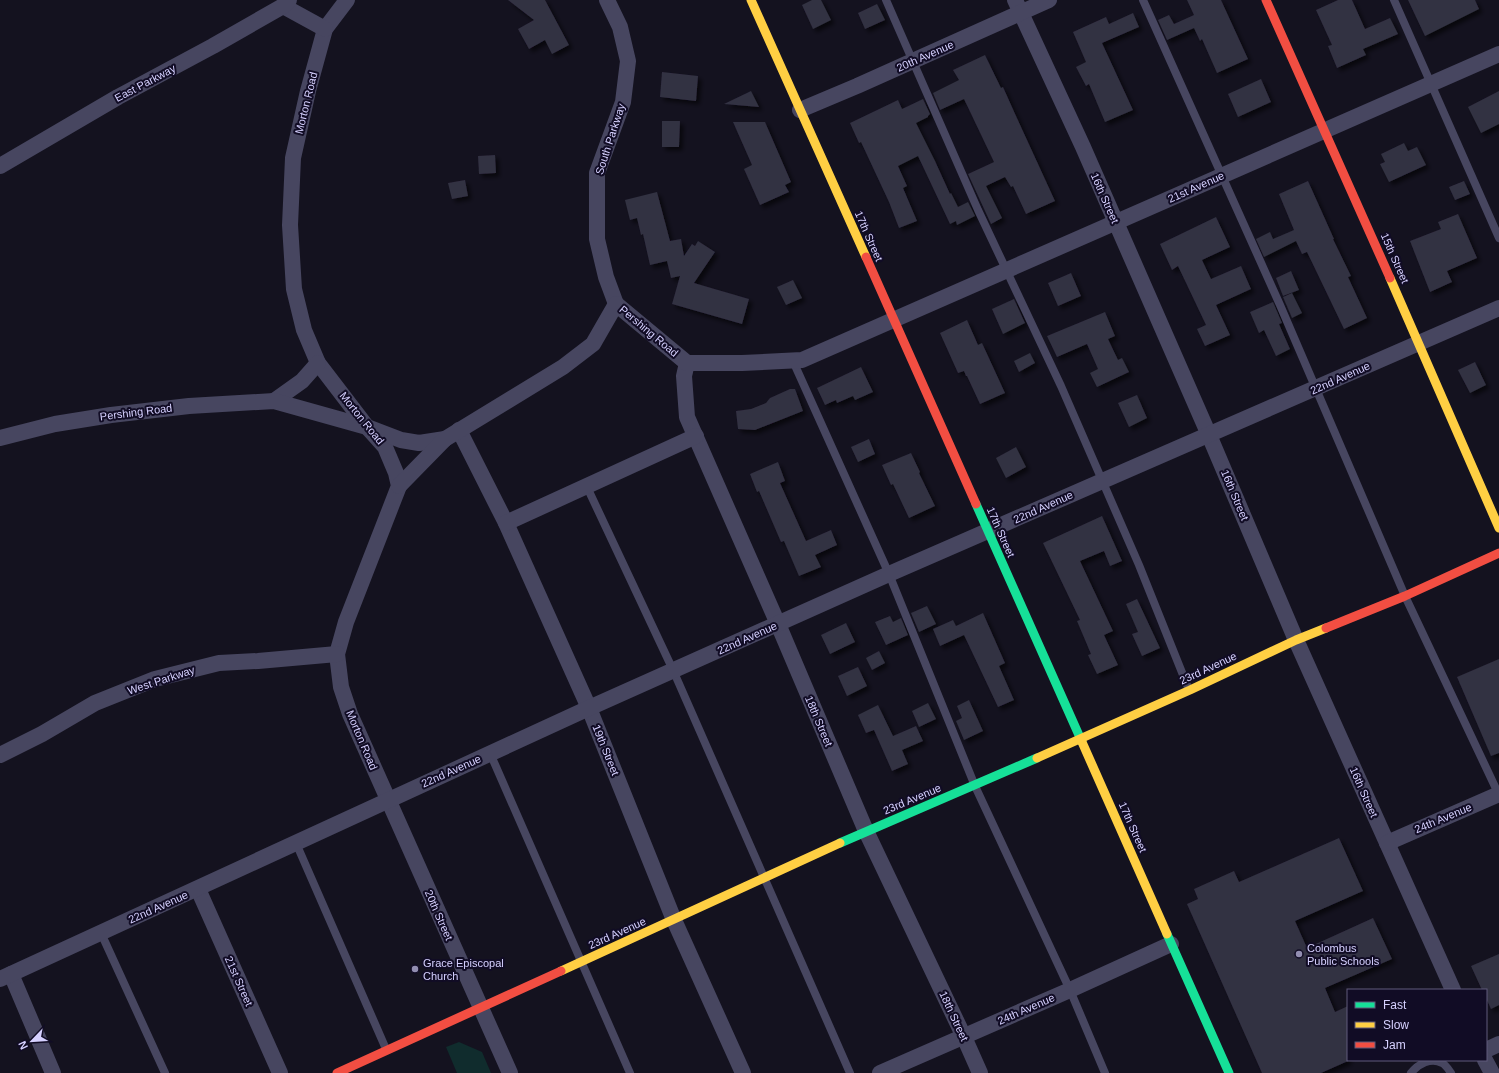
<svg xmlns="http://www.w3.org/2000/svg" width="1499" height="1073" font-family="Helvetica,sans-serif">
<defs>
<filter id="shadow"><feDropShadow dx="3.5" dy="3.5" stdDeviation="2" flood-color="#0009"/></filter>
</defs>
<rect width="100%" height="100%" fill="#14121f"/>
<path fill="#102c2d" d="M459,1042L482,1052L491,1073H457L446,1047Z"/>
<g fill="#323042" filter="url(#shadow)">
<path d="M508,0H545L569,45L552,54L545,40L529,49L518,29L534,20Z"/>
<path d="M812,0H821L831,20L813,29L802,5Z"/>
<path d="M1187,0H1221L1248,59L1217,73L1202,39L1200,41L1194,28L1167,40L1158,20L1169,15L1174,24L1194,15Z"/>
<path d="M1338,0H1352L1365,29L1390,18L1398,34L1363,49L1366,55L1337,68L1328,46L1332,45L1316,10Z"/>
<path d="M1408,0H1475L1479,9L1425,36Z"/>
<path d="M877,4L885,20L865,29L858,13Z"/>
<path d="M1133,13L1139,27L1102,43L1133,110L1105,122L1089,84L1086,86L1076,67L1086,62L1073,32L1106,17L1109,24Z"/>
<path d="M985,55L1001,88L1003,87L1016,116L1055,201L1026,214L1013,186L1011,187L1005,177L986,186L1002,218L991,224L968,174L994,162L964,99L940,110L933,93L959,80L953,70Z"/>
<path d="M662,72L698,76L696,101L660,97Z"/>
<path d="M1261,79L1271,102L1238,117L1228,94Z"/>
<path d="M751,91L759,107L724,104Z"/>
<path d="M1499,91V124L1481,133L1468,107Z"/>
<path d="M923,99L930,114L928,116V117L916,123L935,161L950,194L951,193L958,207L968,202L975,216L957,225L956,221L950,224L918,156L898,166L907,186L903,188L917,221L899,228L889,202L861,142L859,143L850,123L898,100L902,109Z"/>
<path d="M662,121H680L679,147H662Z"/>
<path d="M733,122H765L791,182L785,185L789,192L760,205L744,169L752,165Z"/>
<path d="M1404,143L1408,151L1417,147L1426,165L1389,182L1380,164L1385,162L1381,154Z"/>
<path d="M495,155L496,173L479,174L478,156Z"/>
<path d="M465,180L468,196L452,199L448,183Z"/>
<path d="M1308,181L1334,239H1333L1351,276L1348,277L1367,318L1344,329L1307,252L1302,254L1296,241L1264,257L1256,239L1270,232L1273,239L1294,230L1279,194Z"/>
<path d="M1464,181L1470,194L1455,200L1449,187Z"/>
<path d="M657,192L670,241L681,239L684,256L692,244L695,246L698,241L715,252L694,283L749,299L742,324L672,304L680,276L671,278L667,261L650,265L643,234L641,235L637,218L630,220L625,200Z"/>
<path d="M1458,214L1477,258L1447,271L1452,282L1430,292L1410,241L1441,229L1438,222Z"/>
<path d="M1216,217L1230,247L1202,260L1211,279L1241,266L1251,289L1216,305L1230,335L1205,346L1197,329L1206,325L1178,266L1172,270L1160,244Z"/>
<path d="M1291,271L1299,290L1283,296L1276,278Z"/>
<path d="M1071,273L1081,296L1058,306L1048,283Z"/>
<path d="M793,280L802,298L786,305L777,287Z"/>
<path d="M1292,293L1302,313L1292,318L1283,297Z"/>
<path d="M1014,299L1025,323L1003,334L992,309Z"/>
<path d="M1273,302L1282,323L1279,324L1290,349L1276,356L1264,330L1259,333L1250,312Z"/>
<path d="M1105,312L1115,336L1108,339L1118,360L1122,358L1129,372L1097,387L1090,373L1098,369L1087,344L1057,357L1047,336Z"/>
<path d="M967,320L978,345L982,343L1005,393L980,404L967,376H966L964,371L958,373L940,333Z"/>
<path d="M1030,353L1035,363L1019,372L1014,361Z"/>
<path d="M1475,362L1486,385L1470,393L1458,370Z"/>
<path d="M861,367L873,392L855,400L853,396L837,403L836,400L825,405L817,388Z"/>
<path d="M790,389H795L803,411L755,430L738,429L736,411L751,409L766,403L770,398Z"/>
<path d="M1137,395L1147,418L1129,427L1118,403Z"/>
<path d="M869,439L875,454L858,462L851,447Z"/>
<path d="M1016,447L1026,467L1006,478L996,458Z"/>
<path d="M911,453L920,472L919,473L935,506L909,518L893,484L891,485L882,465Z"/>
<path d="M778,462L785,481L780,483L806,541L831,530L837,545L815,555L821,567L799,576L784,541L781,542L759,491L757,492L750,474Z"/>
<path d="M1102,516L1122,561L1110,566L1104,551L1080,561L1113,631L1104,635L1118,665L1097,674L1088,655L1091,654L1077,621L1080,620L1043,543Z"/>
<path d="M1137,599L1160,648L1142,656L1132,634L1138,632L1126,604Z"/>
<path d="M927,606L936,624L919,632L911,613Z"/>
<path d="M983,613L1005,663L999,666L1014,700L998,707L964,635L940,646L933,629L953,620L956,626Z"/>
<path d="M890,616L893,622L901,618L908,635L886,645L875,622Z"/>
<path d="M846,623L855,642L830,654L821,635Z"/>
<path d="M879,651L885,663L872,670L866,658Z"/>
<path d="M1499,659V753L1491,756L1457,677Z"/>
<path d="M858,667L867,686L847,696L838,676Z"/>
<path d="M969,700L983,731L964,740L956,721L962,718L957,706Z"/>
<path d="M928,703L936,719L919,727L912,711Z"/>
<path d="M878,705L893,736L916,726L923,741L902,750L908,764L892,771L874,730L866,733L858,715Z"/>
<path d="M1339,838L1363,891L1295,921L1307,948L1373,918L1392,959L1325,988L1335,1012L1348,1006V1061L1321,1073H1262L1187,904L1198,899L1194,889L1234,871L1239,882Z"/>
<path d="M1499,954V1005L1491,1009L1486,998V990H1482L1471,966Z"/>
</g>
<g fill="none" stroke-linecap="round" stroke-linejoin="round">
<g stroke="#474660" stroke-width="8">
<path d="M886,0L978,210L1061,386L1139,565L1189,690"/>
<path d="M1143,0L1280,305L1405,596L1499,795"/>
<path d="M1394,0L1499,238"/>
<path d="M793,361L889,574L975,786L1070,990L1105,1073"/>
<path d="M587,487L673,670L850,1073"/>
<path d="M490,753L630,1073"/>
<path d="M296,843L386,1049"/>
<path d="M101,933L165,1073"/>
<path d="M1411,1073C1418,1064 1431,1057 1442,1063C1446,1065 1449,1070 1451,1073"/>
</g>
<g stroke="#474660" stroke-width="16">
<path d="M347,0L325,29L308,91L293,158L290,225L294,289L304,330L318,363L367,427L385,447L396,473L399,486L346,622L337,654L341,687L350,714L510,1073"/>
<path d="M607,0L620,27L628,61L623,102L597,173V239L606,277L616,304"/>
<path d="M1015,0L1083,147L1209,435L1296,640L1453,990"/>
<path d="M283,6L325,29"/>
<path d="M800,110L857,86L1049,0"/>
<path d="M0,166L118,97L213,46L283,6L289,0"/>
<path d="M687,363L684,376L687,417L778,624L866,831L964,1037L980,1073"/>
<path d="M274,401L302,381L318,363"/>
<path d="M459,430L506,523L589,708L674,920L743,1073"/>
<path d="M0,438L55,424L111,415L189,406L274,401L367,427L401,440L419,443L445,439"/>
<path d="M399,486L445,439L563,367L593,344L616,304L687,363H742L802,360L1499,54"/>
<path d="M506,523L696,436"/>
<path d="M0,755L42,734L95,703L155,679L219,663L258,661L337,654"/>
<path d="M1387,843L1499,794"/>
<path d="M198,889L280,1073"/>
<path d="M11,974L53,1073"/>
<path d="M0,979L589,708L889,574L1499,308"/>
<path d="M1486,1050L1499,1044"/>
<path d="M1485,1060L1492,1073"/>
<path d="M880,1073L1070,990L1171,944"/>
</g>
<g stroke="#16e098" stroke-width="9">
<path d="M976,504L1082,742"/>
<path d="M840,843L1037,758"/>
<path d="M1167,934L1229,1073"/>
</g>
<g stroke="#ffcf43" stroke-width="9">
<path d="M751,0L866,257"/>
<path d="M1390,278L1499,528"/>
<path d="M1082,742L1167,934"/>
<path d="M1037,758L1190,690L1296,640L1326,628"/>
<path d="M561,971L840,843"/>
</g>
<g stroke="#f24e42" stroke-width="9">
<path d="M1266,0L1390,278"/>
<path d="M866,257L976,504"/>
<path d="M1326,628L1405,596L1499,553"/>
<path d="M337,1073L561,971"/>
</g>
</g>
<g fill="#928eb1" stroke="#110c25" stroke-width="1.5">
<circle cx="1299" cy="954" r="4"/>
<circle cx="415" cy="969" r="4"/>
</g>
<g text-anchor="middle" stroke-width="4" stroke-linejoin="round" paint-order="stroke">
<g font-size="11" fill="#d6d1ff" stroke="#110c25">
<text transform="translate(925 56) rotate(-24)" y="4">20th Avenue</text>
<text transform="translate(145 83) rotate(-28)" y="4">East Parkway</text>
<text transform="translate(306 103) rotate(-76)" y="4">Morton Road</text>
<text transform="translate(610 139) rotate(-72)" y="4">South Parkway</text>
<text transform="translate(1196 187) rotate(-24)" y="4">21st Avenue</text>
<text transform="translate(1105 198) rotate(66)" y="4">16th Street</text>
<text transform="translate(869 236) rotate(66)" y="4">17th Street</text>
<text transform="translate(1395 258) rotate(66)" y="4">15th Street</text>
<text transform="translate(649 331) rotate(40)" y="4">Pershing Road</text>
<text transform="translate(1340 378) rotate(-24)" y="4">22nd Avenue</text>
<text transform="translate(136 412) rotate(-7)" y="4">Pershing Road</text>
<text transform="translate(362 418) rotate(51)" y="4">Morton Road</text>
<text transform="translate(1235 495) rotate(67)" y="4">16th Street</text>
<text transform="translate(1043 507) rotate(-24)" y="4">22nd Avenue</text>
<text transform="translate(1001 532) rotate(66)" y="4">17th Street</text>
<text transform="translate(747 638) rotate(-24)" y="4">22nd Avenue</text>
<text transform="translate(1208 668) rotate(-25)" y="4">23rd Avenue</text>
<text transform="translate(161 680) rotate(-18)" y="4">West Parkway</text>
<text transform="translate(819 721) rotate(67)" y="4">18th Street</text>
<text transform="translate(362 740) rotate(67)" y="4">Morton Road</text>
<text transform="translate(606 750) rotate(68)" y="4">19th Street</text>
<text transform="translate(451 771) rotate(-24)" y="4">22nd Avenue</text>
<text transform="translate(1364 792) rotate(66)" y="4">16th Street</text>
<text transform="translate(912 799) rotate(-23)" y="4">23rd Avenue</text>
<text transform="translate(1443 818) rotate(-23)" y="4">24th Avenue</text>
<text transform="translate(1133 827) rotate(66)" y="4">17th Street</text>
<text transform="translate(158 907) rotate(-24)" y="4">22nd Avenue</text>
<text transform="translate(439 915) rotate(66)" y="4">20th Street</text>
<text transform="translate(617 933) rotate(-24)" y="4">23rd Avenue</text>
<text transform="translate(239 981) rotate(66)" y="4">21st Street</text>
<text transform="translate(1026 1009) rotate(-24)" y="4">24th Avenue</text>
<text transform="translate(954 1016) rotate(65)" y="4">18th Street</text>
</g>
<g font-size="11" fill="#d6d1ff" stroke="#110c25" text-anchor="start">
<text x="1307" y="952">Colombus<tspan x="1307" dy="13">Public Schools</tspan></text>
<text x="423" y="967">Grace Episcopal<tspan x="423" dy="13">Church</tspan></text>
</g>
</g>
<rect x="1347" y="989" width="140" height="72" fill="#110c25" stroke="#605b7c"/>
<rect x="1355" y="1002" width="20" height="6" fill="#16e098" stroke="#605b7c"/>
<text x="1383" y="1009" font-size="12" fill="#d6d1ff">Fast</text>
<rect x="1355" y="1022" width="20" height="6" fill="#ffcf43" stroke="#605b7c"/>
<text x="1383" y="1029" font-size="12" fill="#d6d1ff">Slow</text>
<rect x="1355" y="1042" width="20" height="6" fill="#f24e42" stroke="#605b7c"/>
<text x="1383" y="1049" font-size="12" fill="#d6d1ff">Jam</text>
<g transform="translate(32 1041) rotate(245)" stroke="#110c25" stroke-width="3" paint-order="stroke">
<path d="M0-3L7 15L0 10L-7 15Z" fill="#d6d1ff"/>
<text y="-6" font-size="11" font-weight="bold" text-anchor="middle" fill="#d6d1ff">N</text>
</g>
</svg>
